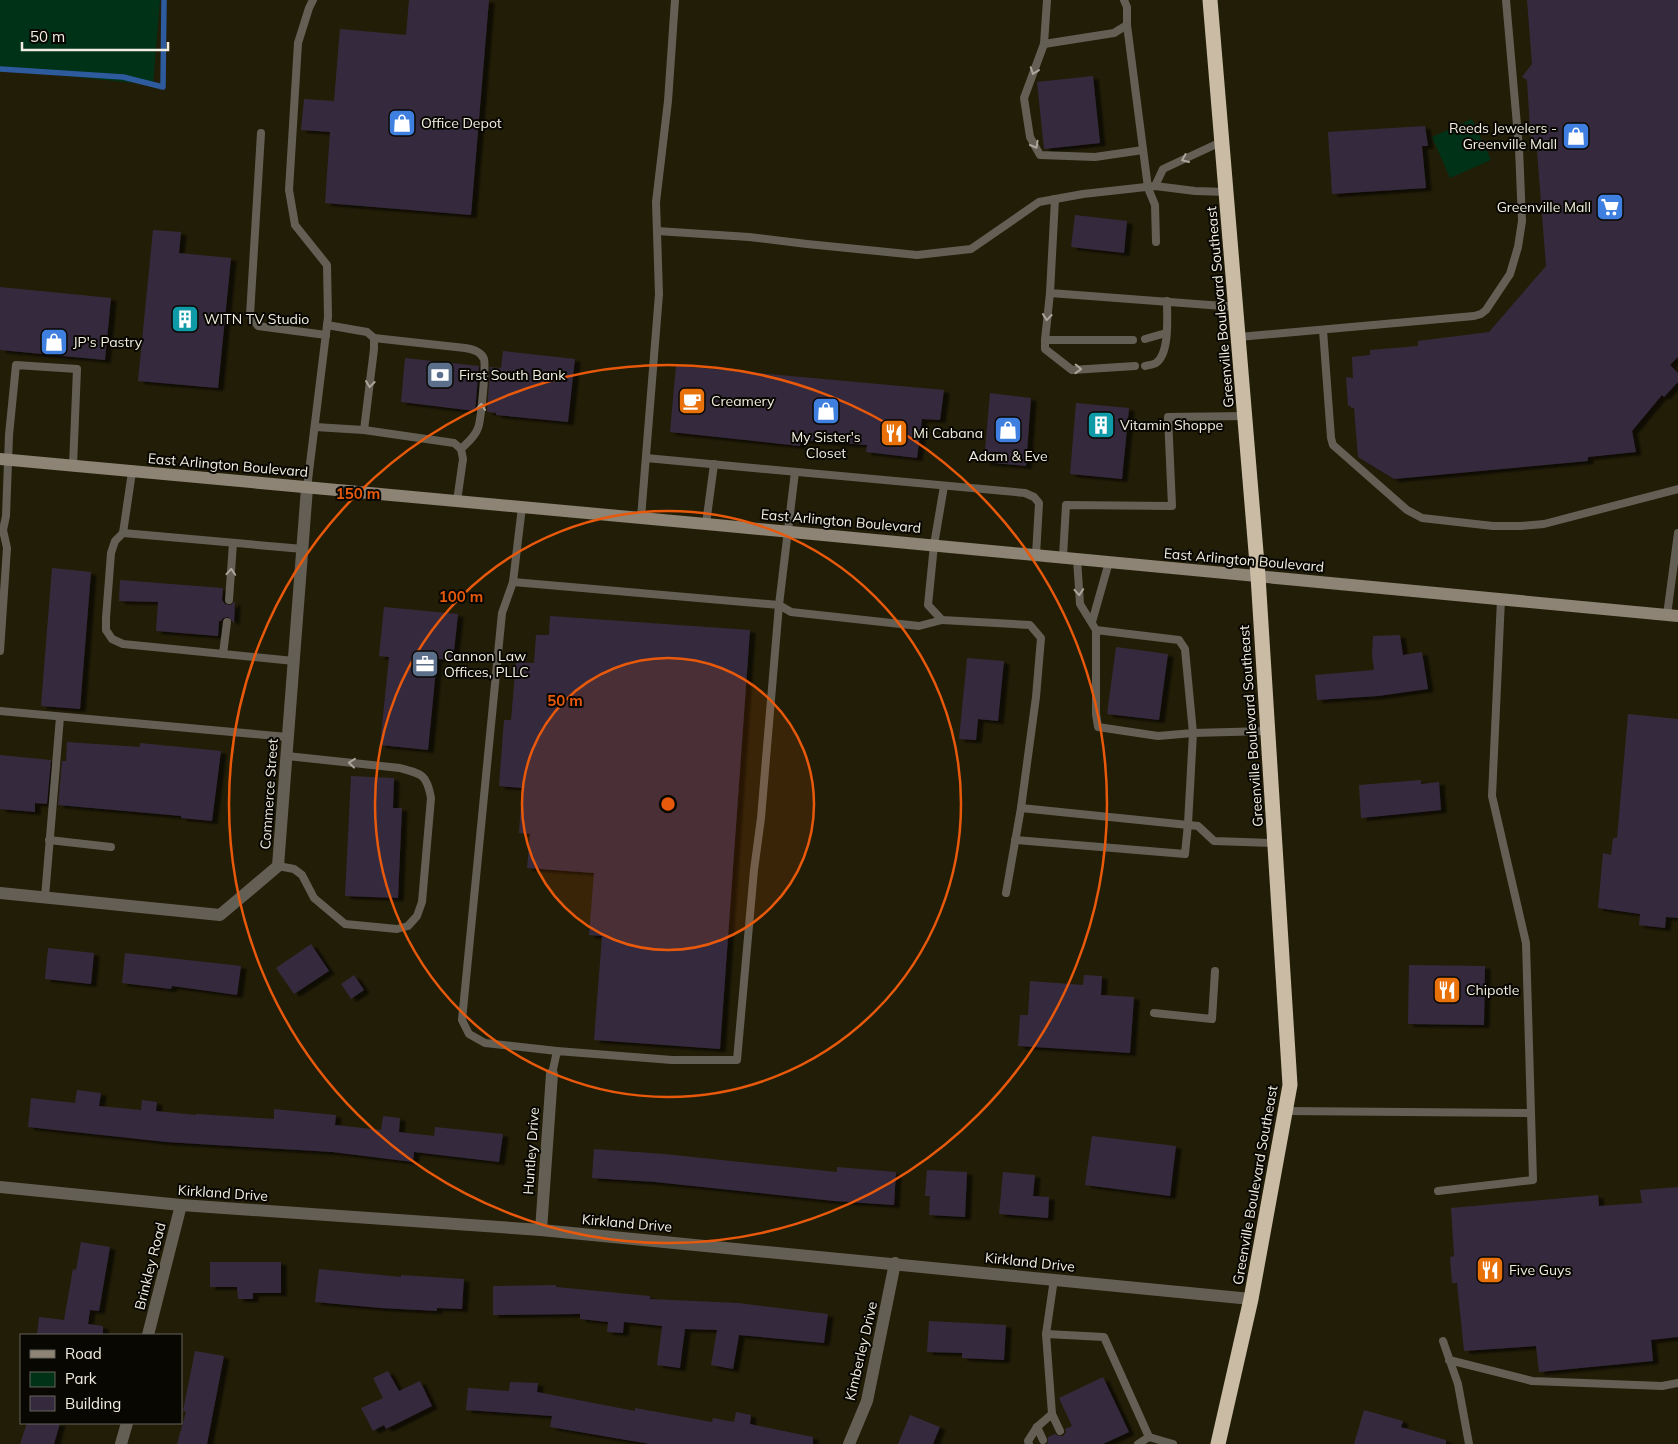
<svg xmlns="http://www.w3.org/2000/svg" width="1678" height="1444" font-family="Mulish,sans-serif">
<defs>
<filter id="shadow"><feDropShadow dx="5.5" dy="3" stdDeviation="1" flood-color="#0009"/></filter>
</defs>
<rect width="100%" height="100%" fill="#221d07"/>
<g fill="#003218">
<path d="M0,0H160L153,85L0,69Z"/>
<path d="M1472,119L1491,160L1450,178L1432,137Z"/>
</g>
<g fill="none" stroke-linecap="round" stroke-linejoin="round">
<path stroke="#2e5b9e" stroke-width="5.5" d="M0,69L123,77L163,87L164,0"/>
</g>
<g fill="#352a3d" filter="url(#shadow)">
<path d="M409,0H489L471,215L325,203L330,132L301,130L304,99L334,101L340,29L406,35Z"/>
<path d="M1527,0H1678V357L1670,365L1678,373V382L1664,397L1662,395L1632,431L1636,452L1588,457V461L1394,479L1358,457L1354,408H1351V406H1348L1346,377L1353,378L1352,357L1370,355V350L1418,346V341L1489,332L1546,266L1537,151L1531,145L1527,80L1522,77L1532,64Z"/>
<path d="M1093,76L1100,143L1044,149L1037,82Z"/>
<path d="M1425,126L1428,146H1422L1426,188L1332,194L1328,132Z"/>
<path d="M1075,215L1127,221L1124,253L1071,247Z"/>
<path d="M153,230L181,232L179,253L231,258L218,388L138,381Z"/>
<path d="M0,287L111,298L105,360L0,350Z"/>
<path d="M503,351L575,359L568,422L496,415V413L487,412L490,367L501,368Z"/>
<path d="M405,358L479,366L475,411L401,402Z"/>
<path d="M676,366L714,369L944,390L940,420L922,419L917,458L866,452L867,445L801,440L800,446L670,432Z"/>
<path d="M990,393L1031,398L1026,466L984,462Z"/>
<path d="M1076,403L1129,408L1122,479L1070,474Z"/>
<path d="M52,568L91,572L80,709L41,706Z"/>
<path d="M120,580L223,588L222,600L225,604L231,605L235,601L234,623L228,617L223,618L221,621H219L218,636L156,631L158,602L119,601Z"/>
<path d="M384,607L458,614L453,660L437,659L428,750L380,745L389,657L379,656Z"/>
<path d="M550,616L750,630L720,1049L594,1040L602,936L589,935L594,873L527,868L530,834L519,833L522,788L499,786L504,720H511L516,662L534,663L536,635H549Z"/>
<path d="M1400,635L1403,655L1422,652L1428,689L1378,696L1317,700L1315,675L1374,670L1372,655L1373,636Z"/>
<path d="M1116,647L1168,654L1159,720L1107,714Z"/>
<path d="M967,658L1004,661L998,721L978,719L976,740L959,739Z"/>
<path d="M1628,714L1678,719V918L1666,917L1665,928L1639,925L1640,914L1598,908L1603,853L1611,855L1613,838H1617Z"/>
<path d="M67,742L140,747V743L221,751L212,821L181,818V816L58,805L62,761H66Z"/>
<path d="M0,755L51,760L47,804L35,803V812L0,809Z"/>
<path d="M351,776L394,778L393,808H402L398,898L345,896Z"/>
<path d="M1421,780V784L1439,782L1441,810L1361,818L1359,785Z"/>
<path d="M311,944L329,971L294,994L276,968Z"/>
<path d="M48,948L94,953L91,984L45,979Z"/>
<path d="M125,953L241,966L237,995L172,986L171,989L122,983Z"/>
<path d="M1409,965L1485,966L1484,1025L1408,1024Z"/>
<path d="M354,975L364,990L351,999L341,984Z"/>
<path d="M1084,975L1102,976L1101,995L1134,997L1130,1053L1018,1046L1020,1015H1028L1030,981L1083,985Z"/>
<path d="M77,1090L101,1093L99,1106L141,1110L142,1100L157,1102L156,1111L196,1115V1114L274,1119V1109L336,1115L335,1125L381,1130L383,1116L400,1118L399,1132L434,1136L435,1127L503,1134L499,1162L414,1152L413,1162L332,1152L166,1142L28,1127L31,1098L75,1103Z"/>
<path d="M1092,1136L1176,1146L1170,1196L1085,1185Z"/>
<path d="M594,1149L664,1154L837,1172V1167L896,1172L894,1205L834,1201L655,1182L592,1178Z"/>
<path d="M927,1170L967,1172L965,1217L929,1215L930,1196H925Z"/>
<path d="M1003,1172L1035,1175L1033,1196L1049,1197L1048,1218L999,1214Z"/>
<path d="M1678,1187V1337L1651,1340L1653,1361L1539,1372L1536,1346L1464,1351L1457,1283H1452L1450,1257L1454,1256L1451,1208L1598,1195L1599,1206L1642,1203L1640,1190Z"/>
<path d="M81,1242L110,1247L99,1311L90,1310L88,1324L103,1326V1335H37L39,1317L64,1320L73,1269L76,1270Z"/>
<path d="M210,1262H281V1293H253V1299H238L237,1287H210Z"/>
<path d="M319,1269L401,1277V1275L464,1279L462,1309L437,1308V1311L381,1308L315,1302Z"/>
<path d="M556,1285V1287L650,1296V1299L738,1303L828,1314L824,1343L739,1335L733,1369L711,1365L717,1330L685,1329L680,1368L657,1365L662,1326L624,1322L623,1333L607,1332L608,1322L580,1319V1314L493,1315V1286Z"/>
<path d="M929,1321L1006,1325L1004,1360L962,1358V1353L927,1352Z"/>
<path d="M195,1351L224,1356L207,1444H177L186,1412L183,1411Z"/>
<path d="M388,1371L399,1391L420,1381L432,1406L386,1429L384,1425L373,1431L361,1408L383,1398L373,1378Z"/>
<path d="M1103,1377L1129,1432L1103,1444H1047L1048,1441V1437L1055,1434L1059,1436H1063L1066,1432L1065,1429L1072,1426L1059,1398Z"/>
<path d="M510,1382L538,1383L537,1392L635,1411V1408L712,1422L713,1418L734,1422L736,1412L751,1415L750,1424L813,1437V1444H650L550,1427L552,1416L466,1410L468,1388L509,1391Z"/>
<path d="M1364,1410L1403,1421L1401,1427L1446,1440V1444H1354Z"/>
<path d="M910,1415L940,1427L933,1444H898Z"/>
<path d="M27,1423H60L54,1444H20Z"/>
</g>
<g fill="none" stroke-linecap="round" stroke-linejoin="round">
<g stroke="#645f55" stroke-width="8">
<path d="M1047,0L1044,44L1024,98L1030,137L1040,155L1095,157L1143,150"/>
<path d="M1127,25L1148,188L1155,205L1156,242"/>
<path d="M1044,44L1114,33L1127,25V7L1124,0"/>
<path d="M261,133L250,315L258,326L326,335"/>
<path d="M1155,186L1163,169L1223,141"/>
<path d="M1055,199L1050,293L1236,307"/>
<path d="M657,231L749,237L807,244L917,255L971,249L1039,202L1083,194L1155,186L1195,191L1227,192"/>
<path d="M1050,293L1045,340V349L1072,370L1135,366"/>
<path d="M327,325L367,332L374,338L465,348C472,349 481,351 484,359C486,366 481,421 478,428C475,437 467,443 461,449"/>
<path d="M1323,330L1331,438L1333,445L1341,452L1407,510L1422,518L1493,526H1521L1544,524L1678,489"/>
<path d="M1239,337L1474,316L1481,314L1486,310L1510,274L1518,247L1522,221L1519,148L1506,0"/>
<path d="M1145,339L1166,333"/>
<path d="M1045,340H1133"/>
<path d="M1145,366C1148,365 1153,365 1156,363C1170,353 1167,317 1167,301"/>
<path d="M315,427L364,430L454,443L461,449L463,459L457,501"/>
<path d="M364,430L374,349V338"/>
<path d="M646,458L1025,493L1034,497L1039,503L1036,555"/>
<path d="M132,472L123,533L115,541L111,553L106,618V630L112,639L123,644L294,661"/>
<path d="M795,472L779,605L791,612L919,626L942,620"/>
<path d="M944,486L934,545L928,605L942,620L1030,625L1041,638L1036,697L1021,808"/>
<path d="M307,488L328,317L327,265L295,225L289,190L298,43L309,8L313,0"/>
<path d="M522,507L513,582L502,613L462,1020L469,1034L485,1043L557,1051"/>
<path d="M641,518L659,294L656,202L668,101L675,0"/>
<path d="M706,524L714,464"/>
<path d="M0,532L3,530L6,516L9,435L16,365L77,369L73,466"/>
<path d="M123,533L303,549"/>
<path d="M1063,557L1066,505L1172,506L1168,417L1246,416"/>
<path d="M1077,559L1080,604L1096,630L1179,640L1185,649L1193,733L1158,736L1098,727L1096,714V630"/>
<path d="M513,582L779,605L761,818L754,870L737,1060H672L557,1051L552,1074"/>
<path d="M229,600L233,543"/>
<path d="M1667,615L1678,533"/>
<path d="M1092,622L1109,562"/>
<path d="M0,651L7,548L3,530"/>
<path d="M223,654L227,622"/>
<path d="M0,711L288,737"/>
<path d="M49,840L111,847"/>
<path d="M1015,840L1185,854L1188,824L1193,733L1267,731"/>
<path d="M278,866L294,869L302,875L314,898L345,924L397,929L408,926L417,916L422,902L431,798C427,775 423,774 400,768L287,756"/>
<path d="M1006,893L1021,808L1198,826L1214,841L1274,843"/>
<path d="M45,897L60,717"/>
<path d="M1154,1013L1212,1019L1215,971"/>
<path d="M1285,1111L1531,1113L1526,943L1492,796L1501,599"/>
<path d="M1438,1191L1533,1180L1531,1113"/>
<path d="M1046,1334L1054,1279"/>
<path d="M1443,1341L1458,1384L1469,1444"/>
<path d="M1449,1360L1532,1381L1662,1386L1678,1383"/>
<path d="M1052,1414L1060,1431"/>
<path d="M1037,1427L1043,1440"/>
<path d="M1029,1444L1028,1441L1037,1427L1052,1414L1046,1334L1104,1337L1149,1437"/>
<path d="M1138,1444L1149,1437L1173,1444"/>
</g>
<g stroke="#645f55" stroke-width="12">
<path d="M0,893L220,915L278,866L307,488"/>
<path d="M0,1187L181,1205L541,1230L1251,1299"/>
<path d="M541,1230L552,1074"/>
<path d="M148,1335L181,1205"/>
<path d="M121,1444L127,1423"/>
<path d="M849,1444L867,1401L895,1263"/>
</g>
<path stroke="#8d8475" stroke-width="12" d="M0,459L706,524L1678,616"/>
<path stroke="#cabba4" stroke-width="15" d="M1210,0L1258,576L1290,1085L1251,1299L1218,1444"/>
</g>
<defs><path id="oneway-chevron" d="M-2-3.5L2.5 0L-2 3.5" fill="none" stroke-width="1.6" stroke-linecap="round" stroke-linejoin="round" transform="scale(1.25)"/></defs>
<g stroke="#aaa69b">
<use href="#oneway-chevron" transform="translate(1034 71) rotate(110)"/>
<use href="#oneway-chevron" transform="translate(1035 145) rotate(60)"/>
<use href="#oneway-chevron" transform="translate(1185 159) rotate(157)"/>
<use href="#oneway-chevron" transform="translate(1047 317) rotate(96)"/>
<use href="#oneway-chevron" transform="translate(1078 369) rotate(2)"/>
<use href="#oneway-chevron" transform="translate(370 384) rotate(97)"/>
<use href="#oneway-chevron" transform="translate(481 407) rotate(-83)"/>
<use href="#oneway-chevron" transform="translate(231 572) rotate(-86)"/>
<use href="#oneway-chevron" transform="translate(1079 592) rotate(86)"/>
<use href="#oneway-chevron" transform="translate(352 763) rotate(-174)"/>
</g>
<circle cx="668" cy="804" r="146" fill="#e8590c" fill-opacity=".12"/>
<g fill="none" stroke="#e8590c" stroke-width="2.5">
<circle cx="668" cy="804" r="146"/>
<circle cx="668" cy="804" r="293"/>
<circle cx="668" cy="804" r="439"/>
</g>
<defs>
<g id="shop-square" transform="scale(1.4375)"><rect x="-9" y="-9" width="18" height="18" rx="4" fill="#3f7fe0" stroke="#090702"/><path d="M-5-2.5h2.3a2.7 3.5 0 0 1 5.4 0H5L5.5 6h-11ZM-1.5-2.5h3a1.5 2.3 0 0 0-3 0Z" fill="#fff"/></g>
<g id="supermarket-square" transform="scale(1.4375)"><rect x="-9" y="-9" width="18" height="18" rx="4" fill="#3f7fe0" stroke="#090702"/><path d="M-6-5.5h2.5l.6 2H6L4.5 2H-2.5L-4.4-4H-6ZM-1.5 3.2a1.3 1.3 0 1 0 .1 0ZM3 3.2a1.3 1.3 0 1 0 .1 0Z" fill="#fff"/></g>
<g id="building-square" transform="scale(1.4375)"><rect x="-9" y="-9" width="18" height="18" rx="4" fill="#0f9aa8" stroke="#090702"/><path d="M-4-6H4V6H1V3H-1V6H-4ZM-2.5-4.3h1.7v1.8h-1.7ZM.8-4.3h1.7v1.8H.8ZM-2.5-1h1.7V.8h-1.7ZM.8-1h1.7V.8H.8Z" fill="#fff"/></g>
<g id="bank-square" transform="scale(1.4375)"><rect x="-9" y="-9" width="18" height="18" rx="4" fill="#5c6f8a" stroke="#090702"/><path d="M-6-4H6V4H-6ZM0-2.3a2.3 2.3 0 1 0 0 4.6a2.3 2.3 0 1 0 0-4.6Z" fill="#fff"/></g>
<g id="cafe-square" transform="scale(1.4375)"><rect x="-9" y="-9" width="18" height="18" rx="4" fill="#e8710a" stroke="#090702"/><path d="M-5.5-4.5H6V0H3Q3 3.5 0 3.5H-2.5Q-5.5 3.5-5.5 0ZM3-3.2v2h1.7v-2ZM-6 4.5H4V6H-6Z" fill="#fff"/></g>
<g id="restaurant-square" transform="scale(1.4375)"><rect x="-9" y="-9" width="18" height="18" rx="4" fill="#e8710a" stroke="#090702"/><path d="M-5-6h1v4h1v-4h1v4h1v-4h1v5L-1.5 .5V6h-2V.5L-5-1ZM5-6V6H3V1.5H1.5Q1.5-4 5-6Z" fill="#fff"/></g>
<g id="office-square" transform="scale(1.4375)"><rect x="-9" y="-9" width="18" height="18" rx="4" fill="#5c6f8a" stroke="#090702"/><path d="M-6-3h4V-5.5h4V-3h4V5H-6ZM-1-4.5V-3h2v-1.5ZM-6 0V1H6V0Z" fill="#fff"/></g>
</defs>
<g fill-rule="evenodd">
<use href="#shop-square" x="402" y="123"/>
<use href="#shop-square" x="1576" y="136"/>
<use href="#supermarket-square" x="1610" y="207"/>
<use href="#building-square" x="185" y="319"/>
<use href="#shop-square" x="54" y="342"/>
<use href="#bank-square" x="440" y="375"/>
<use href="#cafe-square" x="692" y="401"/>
<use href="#shop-square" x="826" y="411"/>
<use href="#building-square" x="1101" y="425"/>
<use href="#shop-square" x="1008" y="430"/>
<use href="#restaurant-square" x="894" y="433"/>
<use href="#office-square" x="425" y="664"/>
<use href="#restaurant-square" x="1447" y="990"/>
<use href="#restaurant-square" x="1490" y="1270"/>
</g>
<g text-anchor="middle" stroke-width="4" stroke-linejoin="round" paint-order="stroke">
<g font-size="14" fill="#f1eee1" stroke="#090702" text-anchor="start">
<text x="421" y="128">Office Depot</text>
<text x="1557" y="133" text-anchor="end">Reeds Jewelers -<tspan x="1557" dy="16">Greenville Mall</tspan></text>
<text x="1591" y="212" text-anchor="end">Greenville Mall</text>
<text x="204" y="324">WITN TV Studio</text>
<text x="73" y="347">JP's Pastry</text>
<text x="459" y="380">First South Bank</text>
<text x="711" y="406">Creamery</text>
<text x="1120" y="430">Vitamin Shoppe</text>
<text x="913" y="438">Mi Cabana</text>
<text x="826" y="442" text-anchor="middle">My Sister's<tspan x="826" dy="16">Closet</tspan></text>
<text x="1008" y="461" text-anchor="middle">Adam &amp; Eve</text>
<text x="444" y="661">Cannon Law<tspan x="444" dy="16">Offices, PLLC</tspan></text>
<text x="1466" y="995">Chipotle</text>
<text x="1509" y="1275">Five Guys</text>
</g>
<g font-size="14" fill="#f1eee1" stroke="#090702">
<text transform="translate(1220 307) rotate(-95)" y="5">Greenville Boulevard Southeast</text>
<text transform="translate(228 465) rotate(5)" y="5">East Arlington Boulevard</text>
<text transform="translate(841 521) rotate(5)" y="5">East Arlington Boulevard</text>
<text transform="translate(1244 560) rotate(5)" y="5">East Arlington Boulevard</text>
<text transform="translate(1251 726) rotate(-94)" y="5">Greenville Boulevard Southeast</text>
<text transform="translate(269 794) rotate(-86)" y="5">Commerce Street</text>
<text transform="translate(531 1151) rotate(-86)" y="5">Huntley Drive</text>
<text transform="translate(1255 1185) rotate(-80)" y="5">Greenville Boulevard Southeast</text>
<text transform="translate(223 1193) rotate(4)" y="5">Kirkland Drive</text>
<text transform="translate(627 1223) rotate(5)" y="5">Kirkland Drive</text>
<text transform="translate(1030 1262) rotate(6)" y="5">Kirkland Drive</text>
<text transform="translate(150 1266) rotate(-76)" y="5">Brinkley Road</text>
<text transform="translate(861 1351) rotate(-77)" y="5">Kimberley Drive</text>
</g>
</g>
<circle cx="668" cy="804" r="8" fill="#e8590c" stroke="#090702" stroke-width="2.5"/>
<g font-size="15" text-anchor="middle" font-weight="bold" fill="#e8590c" stroke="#090702" stroke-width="4" stroke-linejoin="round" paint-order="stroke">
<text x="358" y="499">150 m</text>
<text x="461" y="602">100 m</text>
<text x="565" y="706">50 m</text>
</g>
<rect x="20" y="1334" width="162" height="90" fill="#090702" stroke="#66635b"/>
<rect x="30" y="1350" width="25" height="8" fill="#8d8475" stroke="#66635b"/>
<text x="65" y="1359" font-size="15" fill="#f1eee1">Road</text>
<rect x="30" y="1372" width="25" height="15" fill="#003218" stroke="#66635b"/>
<text x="65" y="1384" font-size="15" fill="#f1eee1">Park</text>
<rect x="30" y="1396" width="25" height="15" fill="#352a3d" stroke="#66635b"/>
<text x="65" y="1409" font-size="15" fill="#f1eee1">Building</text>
<path d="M22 42v8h146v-8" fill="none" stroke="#f1eee1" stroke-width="2.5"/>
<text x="30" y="42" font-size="15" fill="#f1eee1" stroke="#090702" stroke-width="4" paint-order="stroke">50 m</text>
</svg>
